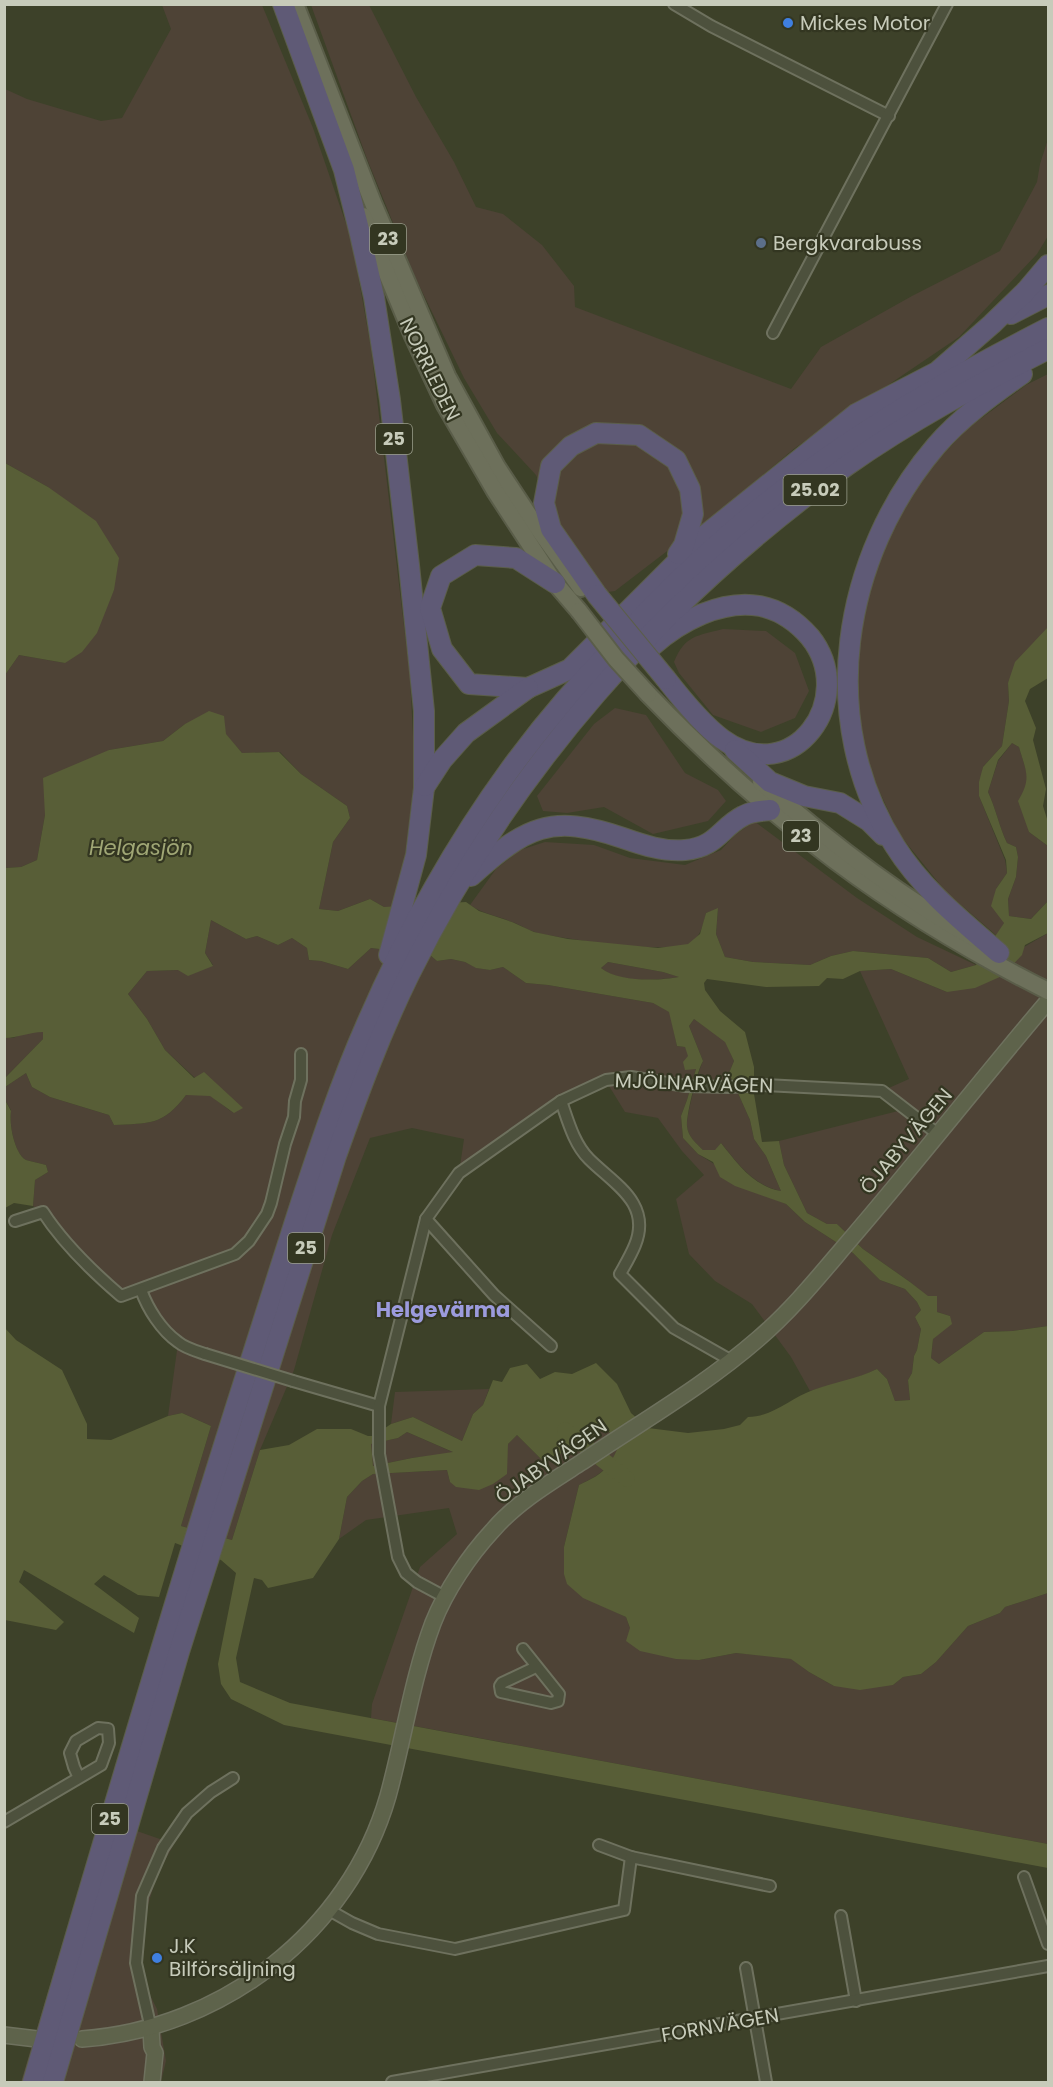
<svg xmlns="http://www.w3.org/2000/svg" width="1053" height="2087" font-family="Poppins,sans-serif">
<rect width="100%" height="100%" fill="#3d4129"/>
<g fill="#4e4336">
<path d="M162,5H262L313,128L352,241L371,348L410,677L415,775L404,863L394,907H384L370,899L338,911L319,909L333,842L350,818L347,806L301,774L280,752L242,753L225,734L185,724L163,741L109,750L46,795L45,815L37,860L21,867L5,868V675L19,655L65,663L108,602L114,590L48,487L5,463V89L27,99L101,121L122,118L171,29Z"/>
<path d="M311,5H369L416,97L454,162L476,207L503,214L542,245L574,286L575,307L791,389L821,347L912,296L1000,251L1037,182L1040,164L1048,139V236L1037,254L959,337L795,448L726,506L615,591L601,593L573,554L536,475L497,433L464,378L415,277L367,159Z"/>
<path d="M1048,374V627L1008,683L1009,701L1002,746L983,767L979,796L1005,860L1007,873L996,889L1004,923L997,936L946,892L899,834L866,762L856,688L860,620L887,536L923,476L967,429L1026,385Z"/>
<path d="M723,629L766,631L795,653L809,691L795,718L761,732L713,715L679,673L674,662C685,635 697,636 723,629Z"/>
<path d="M615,708L646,715L685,773L718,790L726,801L708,821L653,834L604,807L567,813L543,811L537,796L594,724Z"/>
<path d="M1012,743L1019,747L1027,773L1029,832L1048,846V901L1031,919L1009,916L1008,899L1016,877L1018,857L1016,847L1007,843C999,826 996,809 988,792L998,761Z"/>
<path d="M754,821L857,898L917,937L976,965L951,972L928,958L853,951L831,956L810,965L753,962L725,957L716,934L718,909L706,913C703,925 701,937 689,944C667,954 564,939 538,933C529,931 521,925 512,922C498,916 483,914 470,905L496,869L520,850L545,842L594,845L630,858L685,865L721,850L735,835Z"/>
<path d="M211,920L246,939L257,936L278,945L292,938L307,948L309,960L321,961L348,969L371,948L430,955L437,961L451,959L465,962L477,968L490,970L503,967L526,983L548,985L653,1003L670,1012L677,1046L685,1047L696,1069L687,1100L681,1116L683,1138L698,1154L766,1196L786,1204L805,1222L853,1253L880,1280L905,1289L917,1302L921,1310L915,1317L921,1329L917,1350L914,1356L912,1373L908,1380L910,1400L895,1401L887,1379L877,1369C856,1380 833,1384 810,1391L791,1357L752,1304L715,1281L689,1254L676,1199L704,1175L682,1151L658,1118L625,1112L606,1081L561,1101L459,1173L464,1139L412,1128L370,1138L332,1235L294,1370L260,1450L232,1540L181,1526L211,1426L182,1413L168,1416L178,1343L141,1290L121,1296L43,1212L33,1206L35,1180L48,1172L46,1165C40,1163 32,1162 26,1160C14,1153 9,1123 11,1110L5,1100V1087L26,1073L32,1087L50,1097L109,1115L114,1125C149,1123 163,1126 186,1095H210L233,1113L165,1050L147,1019L128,994L147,971L178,970L213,965L205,953Z"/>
<path d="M1048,933V1326L1012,1331L984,1332L939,1364L931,1358L933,1339L950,1316L937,1312L928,1297L910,1282L863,1249L837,1224H827L807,1213L784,1165L779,1141L906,1109L882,1091L909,1079L860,971L891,969L947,992Z"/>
<path d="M608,962L663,972L680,977C657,980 620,984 601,968Z"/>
<path d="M694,1019L725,1041L734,1061L729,1073L750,1120L754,1139L766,1156L781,1191C754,1186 738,1164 721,1143L716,1150H703C696,1143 688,1137 687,1126C686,1117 698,1071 703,1061L689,1026Z"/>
<path d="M28,1032H43V1039L5,1078V1038H13Z"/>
<path d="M489,1389L483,1405L473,1414L462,1441L413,1417L391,1424L395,1392Z"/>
<path d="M605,1428L620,1444C609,1468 604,1473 579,1485L564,1547L605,1607L626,1617L630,1628L699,1660L736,1653L769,1656L792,1659L809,1672L834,1686L893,1685L903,1677L921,1674L936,1662L968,1626L1000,1613L1005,1607L1048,1593V1844L371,1718L372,1704L420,1567L457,1534L449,1508L366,1520L339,1539L347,1497L362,1481L373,1474L447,1470L450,1482L507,1454L508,1444L517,1435L542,1460L565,1452Z"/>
<path d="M407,1432L455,1453L412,1458L373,1466L370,1444L398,1438Z"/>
<path d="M100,1818L174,1844L157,1875L144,1918L141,1957L149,1993L157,2009L166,2061L161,2082H21Z"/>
</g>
<g fill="#585e37" fill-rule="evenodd">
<path d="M5,463L48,487L96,521L119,558L114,590L97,633L82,652L65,663L19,655L5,675Z"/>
<path d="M1048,627V678L1030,689L1025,701L1036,728L1033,740L1046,789L1043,806L1048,822V846L1029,832L1018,801C1032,778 1026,772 1019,747L1012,743L998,760L988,792C996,809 999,826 1007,843L1016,847L1018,857L1016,877L1008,899L1009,916L1031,919L1048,901V933L1025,945L1022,955L1002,976L975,988L947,992L891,969L860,971L843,979L827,978L819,986L766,987L707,979L704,983L705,990L720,1011L745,1032L754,1067V1094L762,1142L779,1141L784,1165L807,1213L827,1224H837L863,1249L910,1282L928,1296H937V1312L950,1316L952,1324L933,1339L931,1358L939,1364L984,1332L1012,1331L1048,1326V1593L1005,1607L1000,1613L968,1626L936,1662L921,1674L903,1677L893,1685L860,1690L834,1686L809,1672L791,1659L736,1653L699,1660L676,1659L640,1651L626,1641L630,1628L626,1617L583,1598L567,1584L564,1574V1547L579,1485C605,1473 609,1468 620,1443L605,1428L565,1452L542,1460L517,1435L508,1444L507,1474L493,1484L479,1490L456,1487L450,1482L447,1470L373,1474L362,1481L347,1497L339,1539L313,1578L268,1588L262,1580L254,1578L236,1658L240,1682L290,1703L1048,1844V1868L284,1725L231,1699L221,1684L218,1664L236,1573L221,1560L175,1543L159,1597L138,1595L104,1575L94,1584L139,1618L134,1633L24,1570L19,1582L64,1622L56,1630L5,1620L4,1327L16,1340L62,1370L87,1424V1439L111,1440L168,1416L182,1413L211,1426L181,1526L232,1540L260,1450L289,1445L317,1429H351L368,1436H373L391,1424L413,1417L462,1441L473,1414L483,1405L493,1380L502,1382L510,1368L527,1364L540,1379L555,1372L572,1374L596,1363L617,1384L631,1413L648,1428L688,1433L724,1429L740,1425L748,1417C772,1417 791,1398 813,1390C835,1382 856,1379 877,1369L887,1379L895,1401L910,1400L908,1380L912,1373L914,1356L917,1350L921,1329L915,1317L921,1310L917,1302L905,1289L880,1280L853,1253L805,1222L786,1204L735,1186L720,1177L713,1162L698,1154L683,1138L681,1116L687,1100L696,1069L685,1070L683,1062L688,1056L685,1047L677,1046L669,1012L653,1003L548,985L526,983L503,967L490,970L476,968L465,962L451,959L437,961L430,955L371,948L348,969L321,961L309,960L307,948L292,938L278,945L257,936L246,939L211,920L205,953L213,966L188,976L178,970L147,971L128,994L147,1019L165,1050L194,1078L204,1072L243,1108L234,1113L210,1096L186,1095C163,1126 149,1123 114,1125L109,1115L50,1097L32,1087L26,1073L5,1087V1078L43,1039V1032C29,1032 18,1038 5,1038V868L21,867L37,860L45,815L43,778L109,750L163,741L185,724L209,711L224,716L226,734L242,753L279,752L301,774L347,806L350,818L333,842L319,909L338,911L370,899L384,907L466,902L479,911L512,922L534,932L568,939L658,948L688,944L700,934L706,913L718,908L716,934L725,957L753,962L810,965L831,956L853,951L928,958L951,972L976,965L1004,923L991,906L996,889L1007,873L1006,860L979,796V782L983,767L1002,746L1009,701L1008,683L1015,662ZM608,962L663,972L679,977C658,981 618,982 601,968ZM694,1019L725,1042L734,1061L729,1073L750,1120L754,1139L766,1156L781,1191C753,1186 737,1163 721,1143L715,1150H703C696,1143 688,1137 687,1126C686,1116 697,1071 703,1061L689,1026ZM407,1432L453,1452L412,1458L373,1466L371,1444L398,1438Z"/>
<path d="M5,1100L11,1111C9,1123 14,1153 26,1160C32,1162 40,1163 46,1165L48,1172L35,1180L33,1206L14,1203L5,1208Z"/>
</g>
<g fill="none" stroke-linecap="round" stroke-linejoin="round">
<path stroke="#585e37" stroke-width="16" d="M565,1430L627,1479"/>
<g stroke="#6e715e" stroke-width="14">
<g id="street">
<path d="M674,4L711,26L889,116"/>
<path d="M773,333L947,4"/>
<path d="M561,1101C568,1121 574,1144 589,1159C614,1184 652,1203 635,1245C631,1255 625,1265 620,1274L674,1328L732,1361"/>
<path d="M426,1219L494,1295L551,1346"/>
<path d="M15,1221L43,1212C63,1243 93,1272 121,1296L235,1254L249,1241L267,1214L271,1203L285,1144L294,1117L295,1101L301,1080V1054"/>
<path d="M141,1290C148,1309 161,1330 178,1342C185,1348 196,1351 205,1354"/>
<path d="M293,1381L379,1406"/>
<path d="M445,1597L417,1582L406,1573L398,1557L379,1454V1406L426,1219L459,1173L561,1101L606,1080L631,1077L686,1086L730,1087L765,1085L882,1091L939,1135"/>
<path d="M523,1649L559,1694L558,1701L551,1703L501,1692L500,1686L502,1683L536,1667"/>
<path d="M4,1822L101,1765L109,1743L108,1729L98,1728L76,1741L70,1753L74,1767L79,1778"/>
<path d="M599,1845L631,1857L770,1886"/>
<path d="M1024,1877L1048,1944"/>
<path d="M329,1910L352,1923L378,1934L455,1949L624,1910L631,1857"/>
<path d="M841,1916L856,2001"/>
<path d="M746,1968L766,2082"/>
<path d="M151,2029L136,1963L142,1896L163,1848L187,1813L211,1792L233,1778"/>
<path d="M392,2082L1048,1966"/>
</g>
</g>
<g stroke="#6e715e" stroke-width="18">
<g id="secondary">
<path d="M151,2029L152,2047L155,2053L152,2082"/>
<path d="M4,2035L37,2039"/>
<path d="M82,2039C222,2029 349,1932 388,1796C404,1738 412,1679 433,1623C446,1590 469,1556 493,1530C517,1502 551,1482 582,1462C641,1422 704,1386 758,1339C792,1310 820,1275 849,1241C917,1162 981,1080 1048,1001"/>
</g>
</g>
<g stroke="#5a5d49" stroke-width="20">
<g id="primary">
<path d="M295,4L373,203L447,376L497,467L532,520L581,588"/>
<path d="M363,216L412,334L445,405L495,491L555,583L579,611"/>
<path d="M648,694C769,820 892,913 1048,991"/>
<path d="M761,782C827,840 897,895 974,938"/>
</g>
</g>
<g stroke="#5b5e4a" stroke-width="22">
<g id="highway">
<path d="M283,4L344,170L360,234L374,297L390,400L409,565L424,711V788L416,855L389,955"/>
<path d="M1011,314L1048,295"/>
<path d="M555,583L516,558L475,555L441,576L430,608L442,649L469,684L528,688L570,669L698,541L856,414L937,372L992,324L1026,291L1048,265"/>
<path d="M597,595L551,529L544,503L551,466L571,446L596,433L639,435L676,460L690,489L693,514L684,545L678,554"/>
<path d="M652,646C680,621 722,599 760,606C780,610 797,622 810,637C859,698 793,791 722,739C704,726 680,697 666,679"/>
<path d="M735,750L770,782L804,796L840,803L869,821L883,835"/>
<path d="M425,786L442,760L466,733L528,688"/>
<path d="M471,876C526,827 550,813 623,838C643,845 664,852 685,850C717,847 720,828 743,816C751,811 761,811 770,810"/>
<path d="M999,953C961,920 922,889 895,846C815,721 842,556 936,446C960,418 992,395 1022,374"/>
<path d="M33,2082C98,1859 164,1635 234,1413C255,1346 277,1279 298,1212C319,1148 340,1084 367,1023C417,908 483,795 566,699C582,681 599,663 616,645C675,580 740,520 812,468C887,414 966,370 1048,328"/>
<path d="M53,2082L179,1652L336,1156C358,1094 380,1034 409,975C509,771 662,599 846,466C910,421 979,384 1048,349"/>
</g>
</g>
<use href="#street" stroke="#4d513d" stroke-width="10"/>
<use href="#secondary" stroke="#5e634b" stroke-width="15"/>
<use href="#primary" stroke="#6d705b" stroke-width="16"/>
<use href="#highway" stroke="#5f5a76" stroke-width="20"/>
<g stroke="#6e715e" stroke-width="14" stroke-linecap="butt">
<path id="street-bridge" d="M205,1354L293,1381"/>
</g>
<g stroke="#5a5d49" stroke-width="20" stroke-linecap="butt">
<path id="primary-bridge" d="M579,611L616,659L648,694"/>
</g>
<g stroke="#5b5e4a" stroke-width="22" stroke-linecap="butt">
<path id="highway-bridge" d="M597,595L666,679"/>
</g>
<use href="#street-bridge" stroke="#4d513d" stroke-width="10"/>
<use href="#primary-bridge" stroke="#6d705b" stroke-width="16"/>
<use href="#highway-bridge" stroke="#5f5a76" stroke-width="20"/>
</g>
<g fill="#3f7fe0" stroke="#333621" stroke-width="2">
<circle cx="788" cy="23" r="6"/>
<circle cx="157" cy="1958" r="6"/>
</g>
<circle fill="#5c6f8a" stroke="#333621" stroke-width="2" cx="761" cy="243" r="6"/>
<g text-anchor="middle" stroke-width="4.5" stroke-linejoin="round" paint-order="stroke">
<g fill="#333621" stroke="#9b9e8c" stroke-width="1.5">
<rect x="370" y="224" width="36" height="30" rx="4.5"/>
<rect x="376" y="424" width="36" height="30" rx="4.5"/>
<rect x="783.5" y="475" width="63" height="30" rx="4.5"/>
<rect x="783" y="821" width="36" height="30" rx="4.5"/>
<rect x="288" y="1233" width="36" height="30" rx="4.5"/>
<rect x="92" y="1804" width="36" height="30" rx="4.5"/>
</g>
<g font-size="18" font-weight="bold" fill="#c7cbba">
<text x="388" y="245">23</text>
<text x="394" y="445">25</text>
<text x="815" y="496">25.02</text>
<text x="801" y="842">23</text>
<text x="306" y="1254">25</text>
<text x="110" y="1825">25</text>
</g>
<g font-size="20" fill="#c7cbba" stroke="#333621" text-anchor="start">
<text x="800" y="30">Mickes Motor</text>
<text x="773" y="250">Bergkvarabuss</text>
<text x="169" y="1953">J.K<tspan x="169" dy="23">Bilförsäljning</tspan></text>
</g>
<g font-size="20" fill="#c7cbba" stroke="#333621">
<text transform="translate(430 369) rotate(64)" y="7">NORRLEDEN</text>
<text transform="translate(694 1083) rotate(2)" y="7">MJÖLNARVÄGEN</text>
<text transform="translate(906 1141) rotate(-50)" y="7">ÖJABYVÄGEN</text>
<text transform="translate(551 1461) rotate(-35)" y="7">ÖJABYVÄGEN</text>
<text transform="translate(720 2025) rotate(-10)" y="7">FORNVÄGEN</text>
</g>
<g font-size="21" font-style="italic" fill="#a0a775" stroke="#333621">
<text x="141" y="855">Helgasjön</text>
</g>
<g font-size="21" font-weight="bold" fill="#9c9bdd" stroke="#333621">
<text x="443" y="1317">Helgevärma</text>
</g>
</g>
<rect width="1053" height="2087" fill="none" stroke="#c7cbba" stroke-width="12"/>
</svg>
